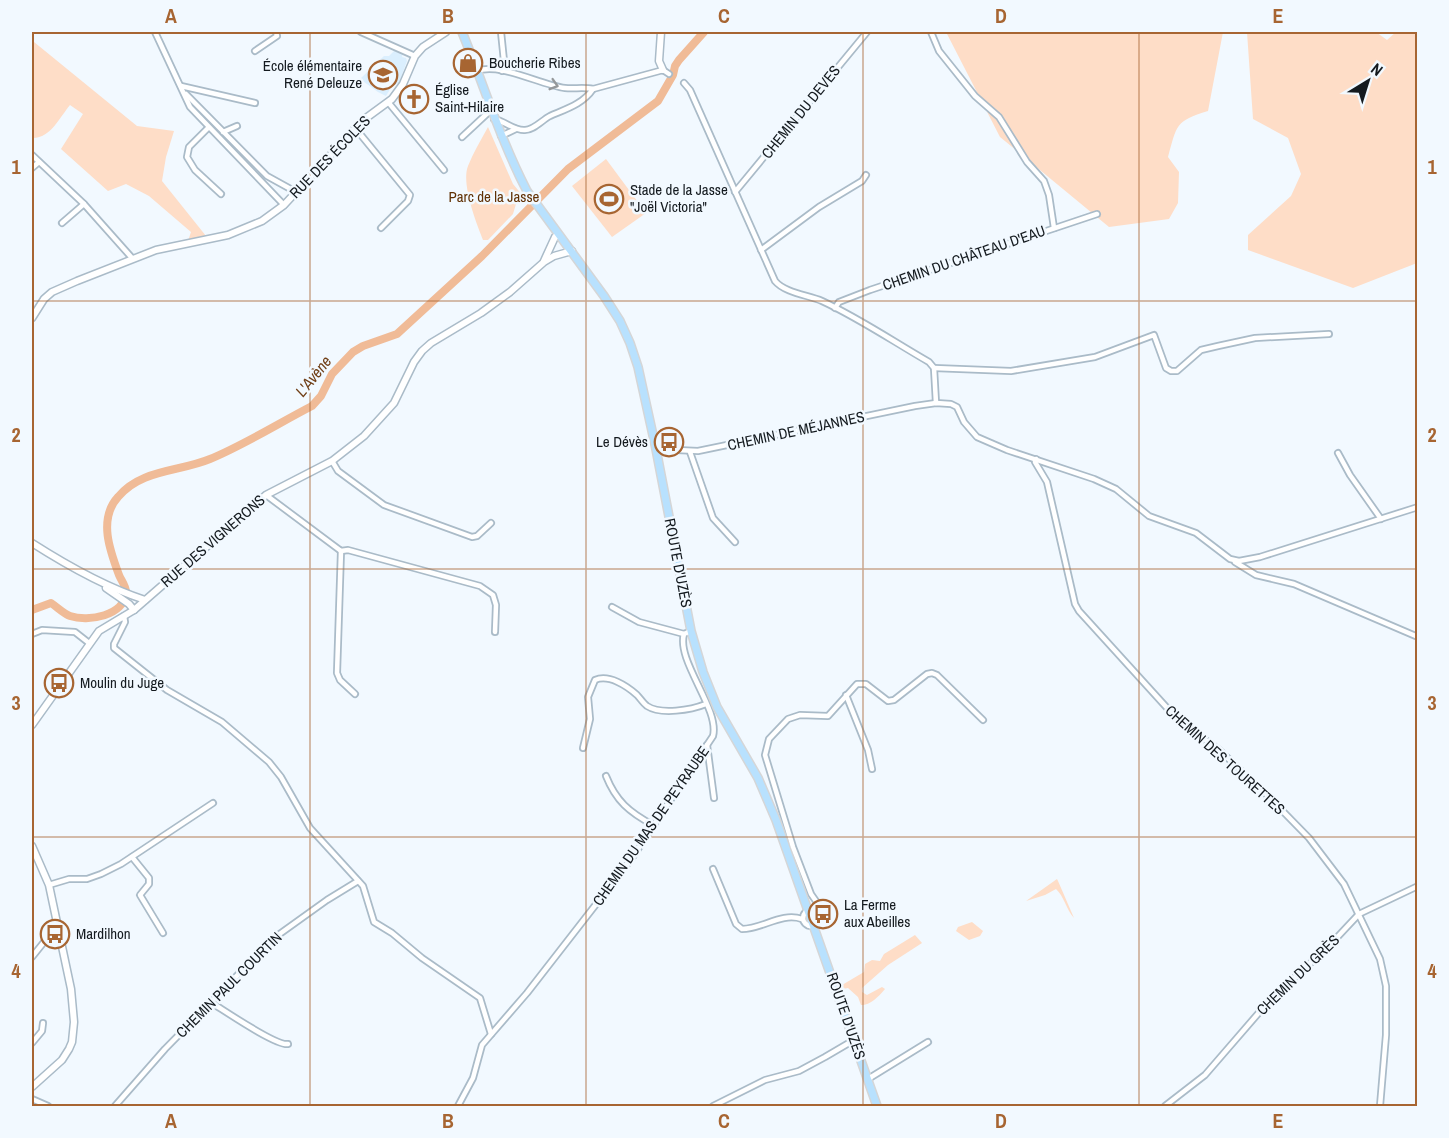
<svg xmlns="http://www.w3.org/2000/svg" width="1449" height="1138" font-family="'Archivo Narrow',sans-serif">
<rect width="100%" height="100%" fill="#f2f9ff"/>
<path fill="#dbeffe" d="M394,51L403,54L402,57L406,58L407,61L399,83L392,86L386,96L378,92L360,79L384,56H389Z"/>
<g fill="#feddc7">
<path d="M946,32H1223L1208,111C1175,121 1177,125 1168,157L1179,172L1178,203L1169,219L1109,227L1000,137Z"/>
<path d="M1247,32H1376L1387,40L1396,32H1417V263L1353,288L1248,250V235L1291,196L1301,174L1288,138L1253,119Z"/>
<path d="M32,42H34L137,126L174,131L166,157L162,181L206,236L188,241L191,232L149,196L126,184L108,191L61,149L83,114L70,105C60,117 50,139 32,138Z"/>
<path d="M488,127L513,184L523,196L516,204L513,214L488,240H483C476,222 461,184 468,166C473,153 481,140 488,127Z"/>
<path d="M606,159L646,213L612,237L572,186Z"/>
<path d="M1057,879L1058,881L1074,918C1066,909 1064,896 1056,889L1045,895L1026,901Z"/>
<path d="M972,922L983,931L980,936L969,940L956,931L958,927Z"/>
<path d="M915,935L922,943L888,965L862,988V992L867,995L882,987L885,989C878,997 871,1005 861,1005L858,997L848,988L843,989L842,985L864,972L865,964L872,960L880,961L884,954Z"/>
</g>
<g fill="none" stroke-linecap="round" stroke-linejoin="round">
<path stroke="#f0bb97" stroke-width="8" d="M32,610L51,603C57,607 64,614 70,616C88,622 125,616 126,592C126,586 121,580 119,575C110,551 98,519 118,497C141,469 179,472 210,459C244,445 279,423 312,406L321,396L332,374L353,352L363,346L397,334L482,256L568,169L658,101L673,75L675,66L679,60L704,32"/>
<g stroke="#aabbc8" stroke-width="8">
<g id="street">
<path d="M155,32L190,107L284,205"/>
<path d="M361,32L415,56"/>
<path d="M501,32L504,61L502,71"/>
<path d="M931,32L939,51L975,96L999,117L1027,162L1044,181L1049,195L1054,228"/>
<path d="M255,51L277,36L276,32"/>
<path d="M477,71C500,62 540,85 565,88C574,89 584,87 593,89"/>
<path d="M684,83L690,90L775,281C785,293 808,295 822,301C859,318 894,342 929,362L934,368L936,403"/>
<path d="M181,86L255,103"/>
<path d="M186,94L267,176L296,192"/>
<path d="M388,102L444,170"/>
<path d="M494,119C505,121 514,131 525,130C534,130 542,120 550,116C566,109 583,104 593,89L663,70L669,74"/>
<path d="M208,128L189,147L187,157L195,170L221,194"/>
<path d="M356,129L410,195L408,201L381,228"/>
<path d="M223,132L237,126"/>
<path d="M501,136L516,129"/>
<path d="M462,137L491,110"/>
<path d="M32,155L84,204L132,258"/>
<path d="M32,168L39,162"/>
<path d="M735,192L867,32"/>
<path d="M62,223L84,204"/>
<path d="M761,250L819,207L862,181L866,175"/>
<path d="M835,308L839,302L870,290L1097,214"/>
<path d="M934,368L1011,371L1095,357L1154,335L1166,368L1171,371H1177L1201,350L1218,346L1255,338L1329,334"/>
<path d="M656,449L698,451L915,406L936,403L951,404L957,407L964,422L977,437L1007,450L1094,479L1116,489L1149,516L1196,533L1230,559L1239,561L1260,557L1418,507"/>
<path d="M690,452L713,518L735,542"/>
<path d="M1338,453L1350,475L1381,519"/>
<path d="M1036,459L1035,462L1047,482L1075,604L1079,611L1178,720L1218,749L1263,791L1309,838L1344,884L1380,959L1386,986V1035L1380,1106"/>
<path d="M332,461L338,471L384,505L472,537L477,536L491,523"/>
<path d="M266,495L341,551L348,550L480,586L493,595L496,605L495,632"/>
<path d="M341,551L337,673L340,680L355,694"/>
<path d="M1235,562L1256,575L1294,584L1418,637"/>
<path d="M612,607L639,622L684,634"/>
<path d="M124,616L125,622L114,644V648L167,690L222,722L269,762L281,777L310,828L363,886L374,922L392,933L422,958L480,998L491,1034"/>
<path d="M32,634L42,630L75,632L89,643"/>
<path d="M846,695L868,750L872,769"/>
<path d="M707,745L714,798"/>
<path d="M583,748L590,719L588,697L595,680C609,674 627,686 637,695C640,698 643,703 647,706C661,715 691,710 706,704"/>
<path d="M606,776C616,801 629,812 653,825"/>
<path d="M132,857L149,878V884L140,895L163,933"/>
<path d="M713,869L736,924L742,929C763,929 781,912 802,919"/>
<path d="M49,885L69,879H87L101,874L121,864L213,803"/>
<circle cx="811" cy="918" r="8"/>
<path d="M819,912L818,904L811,894L793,847L765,755L769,739L788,719L800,715L828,716L857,684H866L888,701L894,700L927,674L932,673L937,675L983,720"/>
<path d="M32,957L56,927"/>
<path d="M212,1003C225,1011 276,1046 288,1044"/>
<path d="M32,1043L42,1031L43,1023"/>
<path d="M868,1079L928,1042"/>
<path d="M32,1099L48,1106"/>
<path d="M115,1106L165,1049L274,938L327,900L358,881"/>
<path d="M458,1106L473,1078L482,1045L527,993L632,858L713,736C720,709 676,661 684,634L691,631"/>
<path d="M713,1106L765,1080L799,1071L825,1057L854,1040"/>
<path d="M1165,1106L1205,1075L1269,1001L1329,946L1359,914L1418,886"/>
</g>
</g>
<g stroke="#aabbc8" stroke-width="9">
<g id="secondary">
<path d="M661,32L659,61L663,70"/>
<path d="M544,261L555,237L558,235"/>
<path d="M32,318L44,299L52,292L77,281L156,250L228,235L262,221L284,205L362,121L392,99L403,84L415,56L423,47L446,32"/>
<path d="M32,543C68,566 105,587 145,600"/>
<path d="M106,588L129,604L134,610"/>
<path d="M32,725L99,631L134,610L266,495L332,461L364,436L394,403L414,362L422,351L431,343L481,313L510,292L544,262L554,256L572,251"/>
<path d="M32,846L49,885L71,989L74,1022L72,1042L69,1049L62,1060L32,1087"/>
</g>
</g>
<g stroke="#d5d6d7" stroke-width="10">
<path id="primary" d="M462,32C484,85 500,139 527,191L604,296L620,321L630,343L638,367L656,449L691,631L703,672L717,707L758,778L776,820L877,1106"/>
</g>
<use href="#street" stroke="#fff" stroke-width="4.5"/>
<use href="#secondary" stroke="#fff" stroke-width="6"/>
<use href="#primary" stroke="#b8e1fe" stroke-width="7"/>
</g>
<defs><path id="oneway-chevron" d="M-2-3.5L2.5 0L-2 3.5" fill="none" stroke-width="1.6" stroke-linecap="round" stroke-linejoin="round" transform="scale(1.5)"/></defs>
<use stroke="#95989a" href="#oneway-chevron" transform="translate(554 85) rotate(17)"/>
<path fill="none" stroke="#a76532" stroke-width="1.5" stroke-opacity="0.55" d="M310,32V1106M586,32V1106M863,32V1106M1139,32V1106M32,301H1418M32,569H1418M32,837H1418"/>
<defs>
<g id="shop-ring" transform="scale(1.5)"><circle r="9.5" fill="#f2f9ff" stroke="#a76532" stroke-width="1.5"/><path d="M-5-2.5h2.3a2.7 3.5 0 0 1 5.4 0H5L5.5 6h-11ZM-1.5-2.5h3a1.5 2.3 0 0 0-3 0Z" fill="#a76532"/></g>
<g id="school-ring" transform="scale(1.5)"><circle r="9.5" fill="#f2f9ff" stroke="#a76532" stroke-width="1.5"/><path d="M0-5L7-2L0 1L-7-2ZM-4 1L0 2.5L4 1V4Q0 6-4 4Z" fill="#a76532"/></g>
<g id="church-ring" transform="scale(1.5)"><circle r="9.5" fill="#f2f9ff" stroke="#a76532" stroke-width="1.5"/><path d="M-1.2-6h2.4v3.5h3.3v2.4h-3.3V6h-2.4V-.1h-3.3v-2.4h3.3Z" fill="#a76532"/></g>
<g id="stadium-ring" transform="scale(1.5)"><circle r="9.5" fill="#f2f9ff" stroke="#a76532" stroke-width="1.5"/><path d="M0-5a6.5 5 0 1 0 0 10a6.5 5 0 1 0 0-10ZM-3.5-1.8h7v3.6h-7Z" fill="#a76532"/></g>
<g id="bus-ring" transform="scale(1.5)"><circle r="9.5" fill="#f2f9ff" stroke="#a76532" stroke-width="1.5"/><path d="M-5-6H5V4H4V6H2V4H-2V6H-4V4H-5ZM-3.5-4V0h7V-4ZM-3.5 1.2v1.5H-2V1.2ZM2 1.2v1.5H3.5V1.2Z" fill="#a76532"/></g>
</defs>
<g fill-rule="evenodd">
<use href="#shop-ring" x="468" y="63"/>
<use href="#school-ring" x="383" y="75"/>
<use href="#church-ring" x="414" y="99"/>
<use href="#stadium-ring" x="609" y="199"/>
<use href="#bus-ring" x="669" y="442"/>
<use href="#bus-ring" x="59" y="683"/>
<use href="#bus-ring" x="823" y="914"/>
<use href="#bus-ring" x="55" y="934"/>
</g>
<g text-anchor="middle" stroke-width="5" stroke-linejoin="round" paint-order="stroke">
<g font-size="15" fill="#141a1f" stroke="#f2f9ff" text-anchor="start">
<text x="489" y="68">Boucherie Ribes</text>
<text x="362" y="71" text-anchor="end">École élémentaire<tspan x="362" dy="17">René Deleuze</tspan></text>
<text x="435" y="95">Église<tspan x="435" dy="17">Saint-Hilaire</tspan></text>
<text x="630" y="195">Stade de la Jasse<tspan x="630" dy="17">"Joël Victoria"</tspan></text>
<text x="648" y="447" text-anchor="end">Le Dévès</text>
<text x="80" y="688">Moulin du Juge</text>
<text x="844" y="910">La Ferme<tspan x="844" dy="17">aux Abeilles</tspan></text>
<text x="76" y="939">Mardilhon</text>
</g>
<g font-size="15" fill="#141a1f" stroke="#f2f9ff">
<text transform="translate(801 112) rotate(-51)" y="5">CHEMIN DU DEVES</text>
<text transform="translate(330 157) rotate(-46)" y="5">RUE DES ÉCOLES</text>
<text transform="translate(964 258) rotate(-19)" y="5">CHEMIN DU CHÂTEAU D'EAU</text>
<text transform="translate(796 431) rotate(-12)" y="5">CHEMIN DE MÉJANNES</text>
<text transform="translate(213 541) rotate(-41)" y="5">RUE DES VIGNERONS</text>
<text transform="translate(678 563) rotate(79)" y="5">ROUTE D'UZÈS</text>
<text transform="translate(1225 760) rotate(42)" y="5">CHEMIN DES TOURETTES</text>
<text transform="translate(651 826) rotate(-55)" y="5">CHEMIN DU MAS DE PEYRAUBE</text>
<text transform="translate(1298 975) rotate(-44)" y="5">CHEMIN DU GRÈS</text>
<text transform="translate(229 985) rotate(-45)" y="5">CHEMIN PAUL COURTIN</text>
<text transform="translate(846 1016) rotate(71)" y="5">ROUTE D'UZÈS</text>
</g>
<g font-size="15" fill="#603004" stroke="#f2f9ff">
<text x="494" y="202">Parc de la Jasse</text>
</g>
<g font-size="16" font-style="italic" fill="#714018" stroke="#f2f9ff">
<text transform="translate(313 376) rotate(-51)" y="6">L'Avène</text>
</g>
</g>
<rect width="1449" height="1138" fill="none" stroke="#f2f9ff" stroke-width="66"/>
<g transform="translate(1368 81) rotate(38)" stroke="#f2f9ff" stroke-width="4.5" paint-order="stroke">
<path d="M0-4.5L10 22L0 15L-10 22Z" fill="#141a1f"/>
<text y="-9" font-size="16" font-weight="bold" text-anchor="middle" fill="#141a1f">N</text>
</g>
<rect x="33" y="33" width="1383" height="1072" fill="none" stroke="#a76532" stroke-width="2"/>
<g font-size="20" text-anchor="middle" font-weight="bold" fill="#a76532">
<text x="171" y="23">A</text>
<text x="448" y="23">B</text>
<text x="724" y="23">C</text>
<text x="1001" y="23">D</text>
<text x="1278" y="23">E</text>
<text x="16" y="174">1</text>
<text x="1432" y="174">1</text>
<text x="16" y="442">2</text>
<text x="1432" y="442">2</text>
<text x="16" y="710">3</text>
<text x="1432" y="710">3</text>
<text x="16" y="978">4</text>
<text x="1432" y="978">4</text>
<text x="171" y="1128">A</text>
<text x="448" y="1128">B</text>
<text x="724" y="1128">C</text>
<text x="1001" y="1128">D</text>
<text x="1278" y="1128">E</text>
</g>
</svg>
